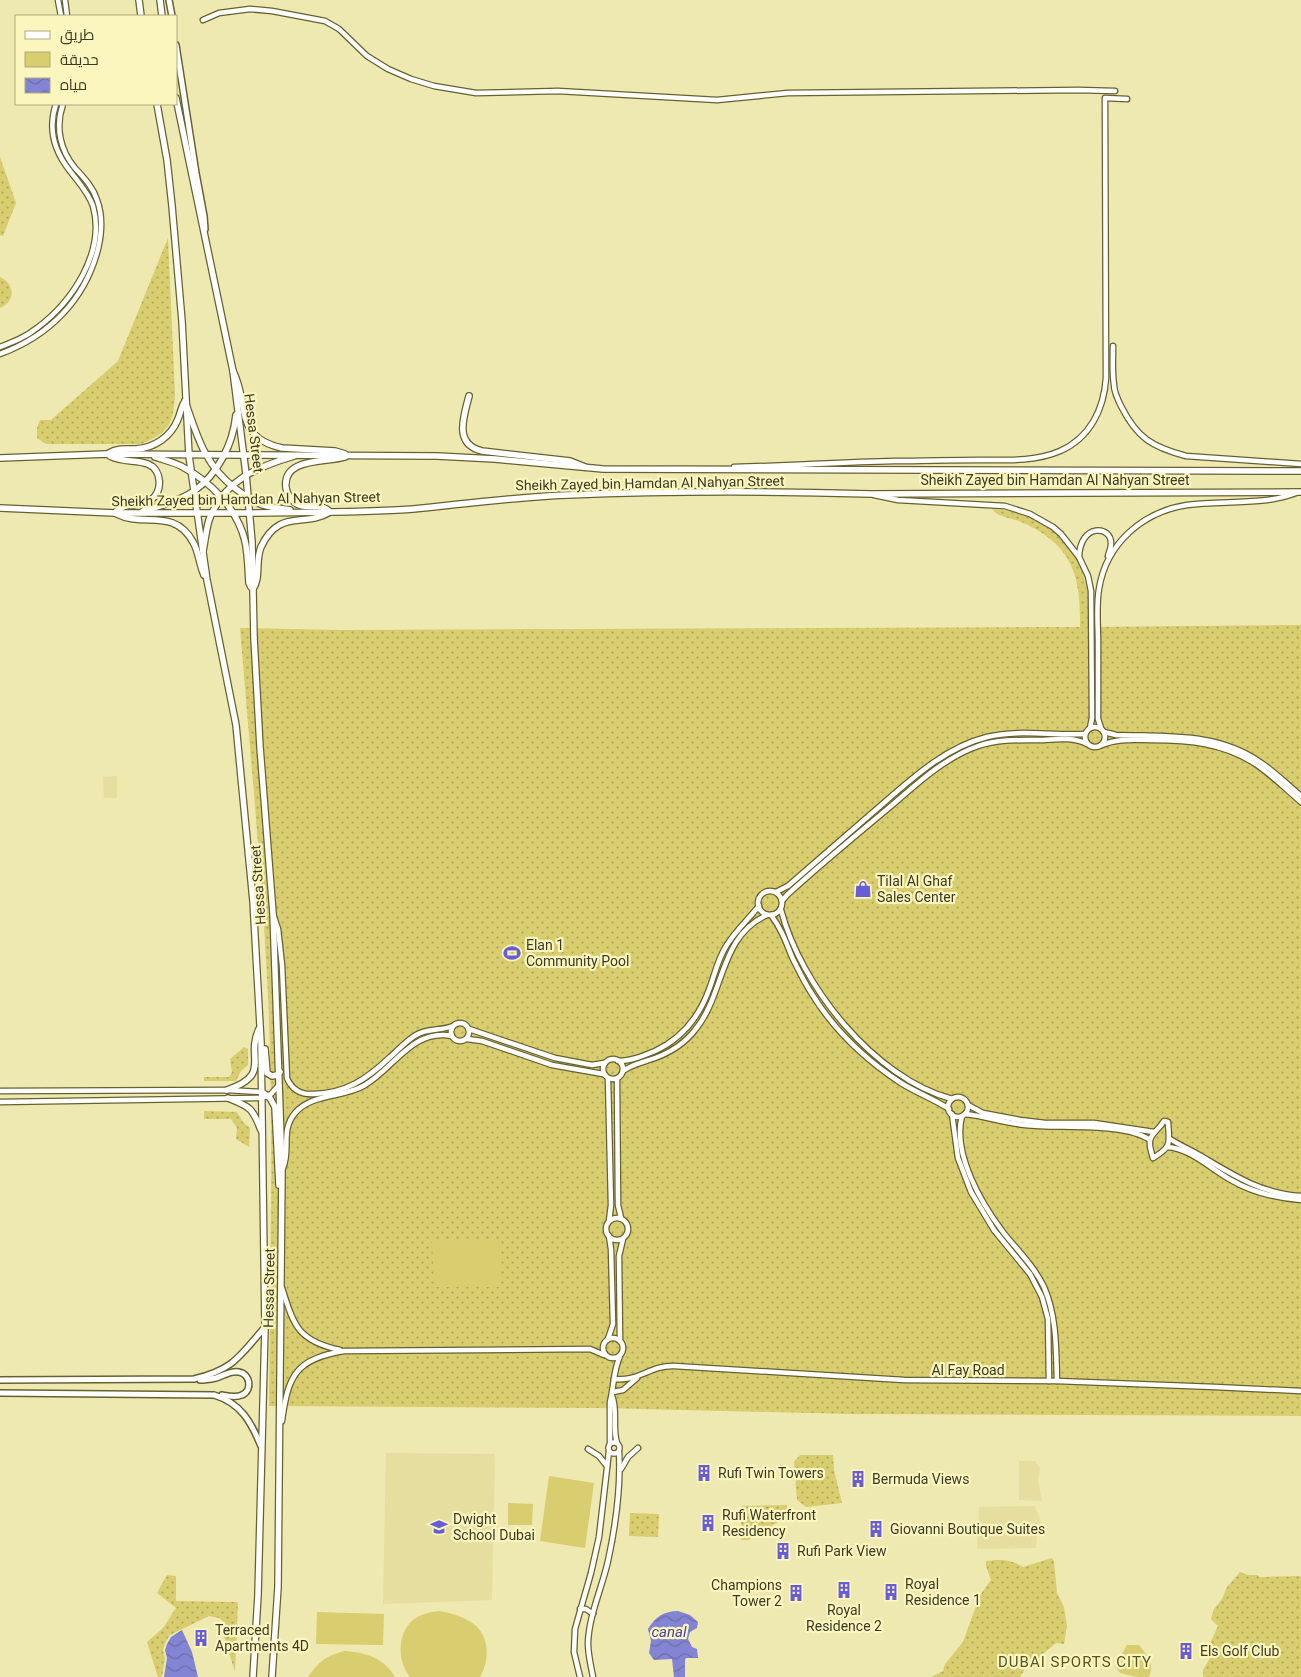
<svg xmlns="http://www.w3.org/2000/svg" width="1301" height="1677" font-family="Roboto,Cairo,sans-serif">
<defs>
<pattern id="green-dots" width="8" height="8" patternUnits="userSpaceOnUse" patternTransform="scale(1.25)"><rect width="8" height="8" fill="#d8cd6f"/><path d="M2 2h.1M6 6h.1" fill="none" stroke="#b0a75b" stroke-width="1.8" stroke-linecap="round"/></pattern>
<pattern id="water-waves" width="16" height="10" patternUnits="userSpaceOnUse" patternTransform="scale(1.25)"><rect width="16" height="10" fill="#8484d4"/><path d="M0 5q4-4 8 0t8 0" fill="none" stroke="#6d6dac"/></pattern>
</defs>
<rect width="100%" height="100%" fill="#eee8b1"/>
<g fill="#e5de9f">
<path d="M117,776V798H104L103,777Z"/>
<path d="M386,1453L495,1454L492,1600L383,1604Z"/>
<path d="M1019,1461H1035L1040,1468L1038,1481L1042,1501L1019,1500Z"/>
<path d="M1035,1506L1041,1523L1037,1525L1036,1548L977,1549L979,1507Z"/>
</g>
<g fill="url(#green-dots)">
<path d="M0,157L16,203L3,236L0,235Z"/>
<path d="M168,238L175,395C173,424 170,431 142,444H46L37,438V428L40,420H51L118,361Z"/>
<path d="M0,277C15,284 16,301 0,308Z"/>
<path d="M992,509C1043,511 1078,541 1088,592C1090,603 1089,615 1089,627L1301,625V1416L851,1414L600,1408L269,1406C270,1269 274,1132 268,995C262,873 250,751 240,628L340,630L1080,627C1081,573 1071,543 1019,521C1011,518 997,517 992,509Z"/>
<path d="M244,1047L248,1049V1065L241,1071L236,1081H204V1077H229L232,1072L230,1059Z"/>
<path d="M204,1111L237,1112L243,1122L250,1128L249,1147L236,1139L237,1128L231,1119H204Z"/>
<path d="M800,1455H833L834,1470L842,1503L806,1507L797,1500L794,1462Z"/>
<path d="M787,1505L788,1516L748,1540H741V1506Z"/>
<path d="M630,1513L659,1514L658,1537L629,1536Z"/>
<path d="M1052,1558L1054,1561L1057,1593L1064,1607L1067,1626L1064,1644L1056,1643L1025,1669L1020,1677H931L943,1671L945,1664L963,1642L980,1595L991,1580L986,1566V1561C1002,1559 1009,1559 1023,1567Z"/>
<path d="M1240,1572L1248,1575H1257L1260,1577L1301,1576V1677H1203V1670L1209,1660L1208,1648L1218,1626L1211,1619L1214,1609L1222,1599L1227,1587Z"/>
<path d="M167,1575L176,1576V1601L238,1602L235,1672L222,1630L224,1622L219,1618L209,1616L170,1635L165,1643L163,1650L165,1658L162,1677H158L147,1642L163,1628L176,1608L157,1593Z"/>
</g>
<g fill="#d8cd6f">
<path d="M432,1241H500V1287H434Z"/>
<path d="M549,1476L594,1483L585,1548L540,1541Z"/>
<path d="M508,1503L533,1504L532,1525H508Z"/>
<path d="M439,1611C451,1613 466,1617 476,1626C490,1639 489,1662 480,1677H410C397,1661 397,1634 413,1620C421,1614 430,1612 439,1611Z"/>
<path d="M317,1612L384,1614L383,1645L316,1644Z"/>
<path d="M1127,1645H1139C1147,1655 1155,1664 1149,1677H1137L1120,1673L1115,1666Z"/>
<path d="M344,1651C365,1652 384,1658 395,1677H308C319,1661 326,1656 344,1651Z"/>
</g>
<g fill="url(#water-waves)">
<path d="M678,1611L690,1615L698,1622L697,1628L690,1632L688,1639L692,1647L697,1649L698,1658H686L685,1660V1677H674L672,1659L654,1660L649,1653L651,1641L648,1629C655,1617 664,1611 678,1611Z"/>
<path d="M182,1630L192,1652L198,1677H164L167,1658L165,1650L167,1644L171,1637Z"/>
</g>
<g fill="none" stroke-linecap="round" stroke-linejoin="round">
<g stroke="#67612f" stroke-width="7">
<g id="tertiary">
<path d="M58,0L61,16"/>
<path d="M65,0L67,16"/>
<path d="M203,20L219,13L250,9L272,11L325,21L339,29L367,56L388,69L411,79L434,86L476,93L558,91L717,100L788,93L1078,90L1115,91"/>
<path d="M1113,346C1113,359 1112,372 1114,385C1114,392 1118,400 1121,406C1137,438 1152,447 1186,456L1301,464"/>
<path d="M0,347C13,342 26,337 37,328C72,302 106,252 93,206C88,192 79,183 70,171C54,151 48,128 56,104"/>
<path d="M0,354C49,336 85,300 98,249C102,232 103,216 97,200C93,187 84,178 75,168C60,150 55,127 63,104"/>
<path d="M734,467C787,466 840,462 894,461C922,461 950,460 978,460C1004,460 1035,462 1060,451C1090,438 1104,409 1106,378L1105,98L1127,99"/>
<path d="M874,495L898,500L1005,506L1030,514L1053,527L1061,534L1079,557L1088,576L1091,591L1092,718L1090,728"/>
<path d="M1079,557C1080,523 1112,525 1111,544C1111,548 1109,552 1108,556"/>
<circle cx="1095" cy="737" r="10"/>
<path d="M1101,728L1098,719C1098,693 1098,668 1098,642C1098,625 1096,606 1099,589C1106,544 1142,512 1187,505C1223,500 1262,506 1296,493"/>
<path d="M1104,732L1116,735C1166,737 1217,732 1260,762C1275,772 1288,785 1301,796"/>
<path d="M1102,745C1118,738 1134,740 1151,740C1189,740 1225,743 1257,765C1273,776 1287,790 1301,802"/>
<circle cx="770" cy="903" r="12"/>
<path d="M776,892L788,886C816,862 843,838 871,814C905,785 942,748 987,737C1019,729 1053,736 1085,734"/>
<path d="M782,901L787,895C821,864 856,835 891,806C918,783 944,758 978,746C999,739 1021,740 1042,740C1057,739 1074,737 1087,744"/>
<path d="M781,910C801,986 874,1078 952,1099"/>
<path d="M273,914L278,929L282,965L287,1078C292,1090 301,1095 314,1094C346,1093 367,1079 389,1058C398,1050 406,1041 416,1035C427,1028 441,1031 453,1026"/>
<path d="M771,915C781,928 786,942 792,957C798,969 804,982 812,994C834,1030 866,1060 901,1083C917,1093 934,1099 949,1109"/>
<circle cx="460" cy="1032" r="9"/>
<path d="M469,1029L555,1058L592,1065L604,1063"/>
<path d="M467,1039L482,1041L552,1065L603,1074"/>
<circle cx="613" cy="1069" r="10"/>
<path d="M618,1061C631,1061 643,1056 655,1051C683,1038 700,1016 710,987C715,973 718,960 725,948C734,932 747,921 759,906"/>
<path d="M623,1071C632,1064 644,1062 655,1058C671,1052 685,1043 695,1030C725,994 719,936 767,915"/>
<path d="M608,1079L611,1205L609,1221"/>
<path d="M617,1079L618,1205L621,1218"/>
<path d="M0,1091L227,1090L262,1092"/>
<circle cx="958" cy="1107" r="10"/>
<path d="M0,1102L262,1098L271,1094L279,1085"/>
<path d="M968,1105L983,1113L1020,1120L1045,1123H1094L1154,1132"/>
<path d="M952,1114L958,1158L971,1192L994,1230L1030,1274L1042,1297L1048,1319L1049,1381"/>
<path d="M965,1114C985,1116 1005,1123 1025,1125C1058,1129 1124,1122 1150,1140"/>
<path d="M962,1116C952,1153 981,1203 1003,1232C1017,1250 1034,1266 1044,1287C1057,1317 1056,1350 1057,1381"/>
<path d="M1164,1121L1168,1122C1169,1143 1173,1146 1153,1158C1145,1133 1153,1138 1164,1121Z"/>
<path d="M1170,1139C1179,1145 1191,1150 1201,1156C1233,1175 1262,1194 1301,1196"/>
<path d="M1167,1147C1190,1148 1211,1169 1231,1180C1253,1193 1276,1198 1301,1200"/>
<path d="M283,1168C291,1150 280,1131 295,1113C312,1093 344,1098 365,1085C394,1068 413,1028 452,1036"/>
<circle cx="617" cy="1229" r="11"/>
<path d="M282,1288C294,1326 298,1341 340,1350"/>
<circle cx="613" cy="1348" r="10"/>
<path d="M608,1339L613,1324L611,1249L609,1236"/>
<path d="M620,1341L619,1256L623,1239"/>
<path d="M614,1379C639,1382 650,1365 674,1366L904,1380L1057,1381L1215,1387L1301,1391"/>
<path d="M613,1392L623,1390L637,1378"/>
<path d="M612,1396C618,1410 612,1428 617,1443"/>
<path d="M282,1421C288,1375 296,1359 344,1351L590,1349L604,1355"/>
<circle cx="614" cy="1448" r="5.5"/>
<path d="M610,1444V1402C614,1387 613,1371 620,1356"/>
<path d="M588,1449L599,1456L607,1466"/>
<path d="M621,1469L628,1457L638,1448"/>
<path d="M580,1609H586L593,1614"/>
<path d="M580,1677L574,1652L575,1629L591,1573L599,1537L609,1451"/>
<path d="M593,1677C591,1666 588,1655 588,1643C589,1615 602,1588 608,1561C616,1524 621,1488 619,1451"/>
</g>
</g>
<g stroke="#67612f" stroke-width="8">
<g id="secondary">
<path d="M169,0L172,16"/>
<path d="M176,45L196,173L204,216L205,229"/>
<path d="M0,1380L194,1379C234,1369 239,1357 265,1327"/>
<path d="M200,1380C205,1380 211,1379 216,1378C223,1376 231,1370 239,1372C250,1374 253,1390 242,1395C236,1398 228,1396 222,1395"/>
<path d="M0,1393L214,1395C241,1403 251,1422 261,1446"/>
</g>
</g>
<g stroke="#67612f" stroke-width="8">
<g id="primary">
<path d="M139,0L141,16"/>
<path d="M160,0L162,16"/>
<path d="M176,98L233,371L246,474L252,542L254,638L260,747L273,913L282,1169L278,1587L272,1677"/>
<path d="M157,104L167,160L172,206L182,321L189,456L207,580L236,725L253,901L261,1043L265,1327L258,1595L253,1677"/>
<path d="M109,453C117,448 127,449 136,449C154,448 171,437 178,419C181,412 181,407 185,401"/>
<path d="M110,456C123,463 136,459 148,464C162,470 163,491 151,500C139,508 124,501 115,513"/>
<path d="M155,457C164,460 173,462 181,466C210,481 237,508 245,541C248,554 248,569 249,583L251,587"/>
<path d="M0,458L107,454L243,455"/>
<path d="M0,508L115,513H250"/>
<path d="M143,511C160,506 179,501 194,491C218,474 233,444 236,415"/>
<path d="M117,514C143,528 174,507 193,542C199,552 199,564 204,575"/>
<path d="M265,1049L267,1073L272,1076L277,1075L280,1072"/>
<path d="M227,1090C273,1074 245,1058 259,1029"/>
<path d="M262,1092L270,1098L275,1107L279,1185"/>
<path d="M228,1098C250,1107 252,1107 261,1130"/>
</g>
</g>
<g stroke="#67612f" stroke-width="8">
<g id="trunk">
<path d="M233,371C250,405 233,437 282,448L335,451L345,454"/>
<path d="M469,396C464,416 453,444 482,451L570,461L585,467"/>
<path d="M185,401C197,436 205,466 236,489C244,495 253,502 263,505C271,508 281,508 290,510"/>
<path d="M243,455L437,456L495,459L603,469L1301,471"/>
<path d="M250,513C304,512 359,513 413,509C464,504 516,497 568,495C668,491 770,491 871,494L1301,492"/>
<path d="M203,551C205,541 206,530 209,520C224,480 257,467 294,456"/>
<path d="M253,589C261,577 255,561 261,547C279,508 304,528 330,512C321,502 308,510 297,504C291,500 287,494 286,488C282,457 326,463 345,457"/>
</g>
</g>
<use href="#tertiary" stroke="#fff" stroke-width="4.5"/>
<use href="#secondary" stroke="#fff" stroke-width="5"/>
<use href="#primary" stroke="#fff" stroke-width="5.5"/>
<use href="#trunk" stroke="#fff" stroke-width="5.5"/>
</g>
<defs>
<g id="shop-bare" transform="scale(1.35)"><path d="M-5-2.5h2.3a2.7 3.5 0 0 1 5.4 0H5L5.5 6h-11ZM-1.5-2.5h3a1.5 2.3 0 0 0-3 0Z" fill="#685dd7" stroke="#fbf5be" stroke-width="2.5" paint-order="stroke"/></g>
<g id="stadium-bare" transform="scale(1.35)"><path d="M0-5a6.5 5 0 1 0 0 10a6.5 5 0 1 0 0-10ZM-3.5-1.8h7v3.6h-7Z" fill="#685dd7" stroke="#fbf5be" stroke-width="2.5" paint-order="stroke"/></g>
<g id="building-bare" transform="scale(1.35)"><path d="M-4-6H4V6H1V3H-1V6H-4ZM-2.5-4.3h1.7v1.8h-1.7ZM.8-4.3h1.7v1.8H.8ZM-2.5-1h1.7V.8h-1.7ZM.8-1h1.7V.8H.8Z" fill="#685dd7" stroke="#fbf5be" stroke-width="2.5" paint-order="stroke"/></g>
<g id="school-bare" transform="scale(1.35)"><path d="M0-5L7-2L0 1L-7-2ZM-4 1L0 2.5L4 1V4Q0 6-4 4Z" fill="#685dd7" stroke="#fbf5be" stroke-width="2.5" paint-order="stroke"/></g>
</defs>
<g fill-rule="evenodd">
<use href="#shop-bare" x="863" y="889"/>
<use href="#stadium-bare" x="512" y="953"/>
<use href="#building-bare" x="704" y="1473"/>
<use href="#building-bare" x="858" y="1479"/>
<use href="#building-bare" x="708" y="1523"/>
<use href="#school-bare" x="439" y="1527"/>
<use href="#building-bare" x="876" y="1529"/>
<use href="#building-bare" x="783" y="1551"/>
<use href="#building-bare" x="844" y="1590"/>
<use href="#building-bare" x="891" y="1592"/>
<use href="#building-bare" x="796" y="1593"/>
<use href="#building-bare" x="201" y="1638"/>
<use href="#building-bare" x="1186" y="1651"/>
</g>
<g text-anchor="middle" stroke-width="4.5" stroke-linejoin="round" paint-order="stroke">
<g font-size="14" fill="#3c3a24" stroke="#fbf5be">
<text transform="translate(254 433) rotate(83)" y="5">Hessa Street</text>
<text x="1055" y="485">Sheikh Zayed bin Hamdan Al Nahyan Street</text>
<text transform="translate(650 483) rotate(-1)" y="5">Sheikh Zayed bin Hamdan Al Nahyan Street</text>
<text transform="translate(246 499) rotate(-1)" y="5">Sheikh Zayed bin Hamdan Al Nahyan Street</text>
<text transform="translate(258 885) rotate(-94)" y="5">Hessa Street</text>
<text transform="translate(269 1288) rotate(-89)" y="5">Hessa Street</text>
<text x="968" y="1375">Al Fay Road</text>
</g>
<g font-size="14" fill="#3c3a24" stroke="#fbf5be" text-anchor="start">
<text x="877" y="886">Tilal Al Ghaf<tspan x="877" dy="16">Sales Center</tspan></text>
<text x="526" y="950">Elan 1<tspan x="526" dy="16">Community Pool</tspan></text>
<text x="718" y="1478">Rufi Twin Towers</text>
<text x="872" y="1484">Bermuda Views</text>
<text x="722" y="1520">Rufi Waterfront<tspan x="722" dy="16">Residency</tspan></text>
<text x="453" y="1524">Dwight<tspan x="453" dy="16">School Dubai</tspan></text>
<text x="890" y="1534">Giovanni Boutique Suites</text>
<text x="797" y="1556">Rufi Park View</text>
<text x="905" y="1589">Royal<tspan x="905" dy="16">Residence 1</tspan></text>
<text x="782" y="1590" text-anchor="end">Champions<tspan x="782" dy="16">Tower 2</tspan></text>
<text x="844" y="1615" text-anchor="middle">Royal<tspan x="844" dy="16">Residence 2</tspan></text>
<text x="215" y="1635">Terraced<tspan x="215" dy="16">Apartments 4D</tspan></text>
<text x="1200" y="1656">Els Golf Club</text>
</g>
<g font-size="15" font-style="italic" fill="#4a41a1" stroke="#fbf5be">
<text x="669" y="1637">canal</text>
</g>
<g font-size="15" letter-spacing="1" fill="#5a5421" stroke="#fbf5be">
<text x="1075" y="1667">DUBAI SPORTS CITY</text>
</g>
</g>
<rect x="15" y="15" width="162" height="90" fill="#fbf5be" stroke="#afaa80"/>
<rect x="25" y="31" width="25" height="8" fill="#ffffff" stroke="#afaa80"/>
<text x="60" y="40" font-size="15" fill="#3c3a24">طريق</text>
<rect x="25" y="52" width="25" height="15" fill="#d8cd6f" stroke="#afaa80"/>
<text x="60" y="65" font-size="15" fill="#3c3a24">حديقة</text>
<rect x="25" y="78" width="25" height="15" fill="url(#water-waves)" stroke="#afaa80"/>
<text x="60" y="90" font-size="15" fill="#3c3a24">مياه</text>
</svg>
